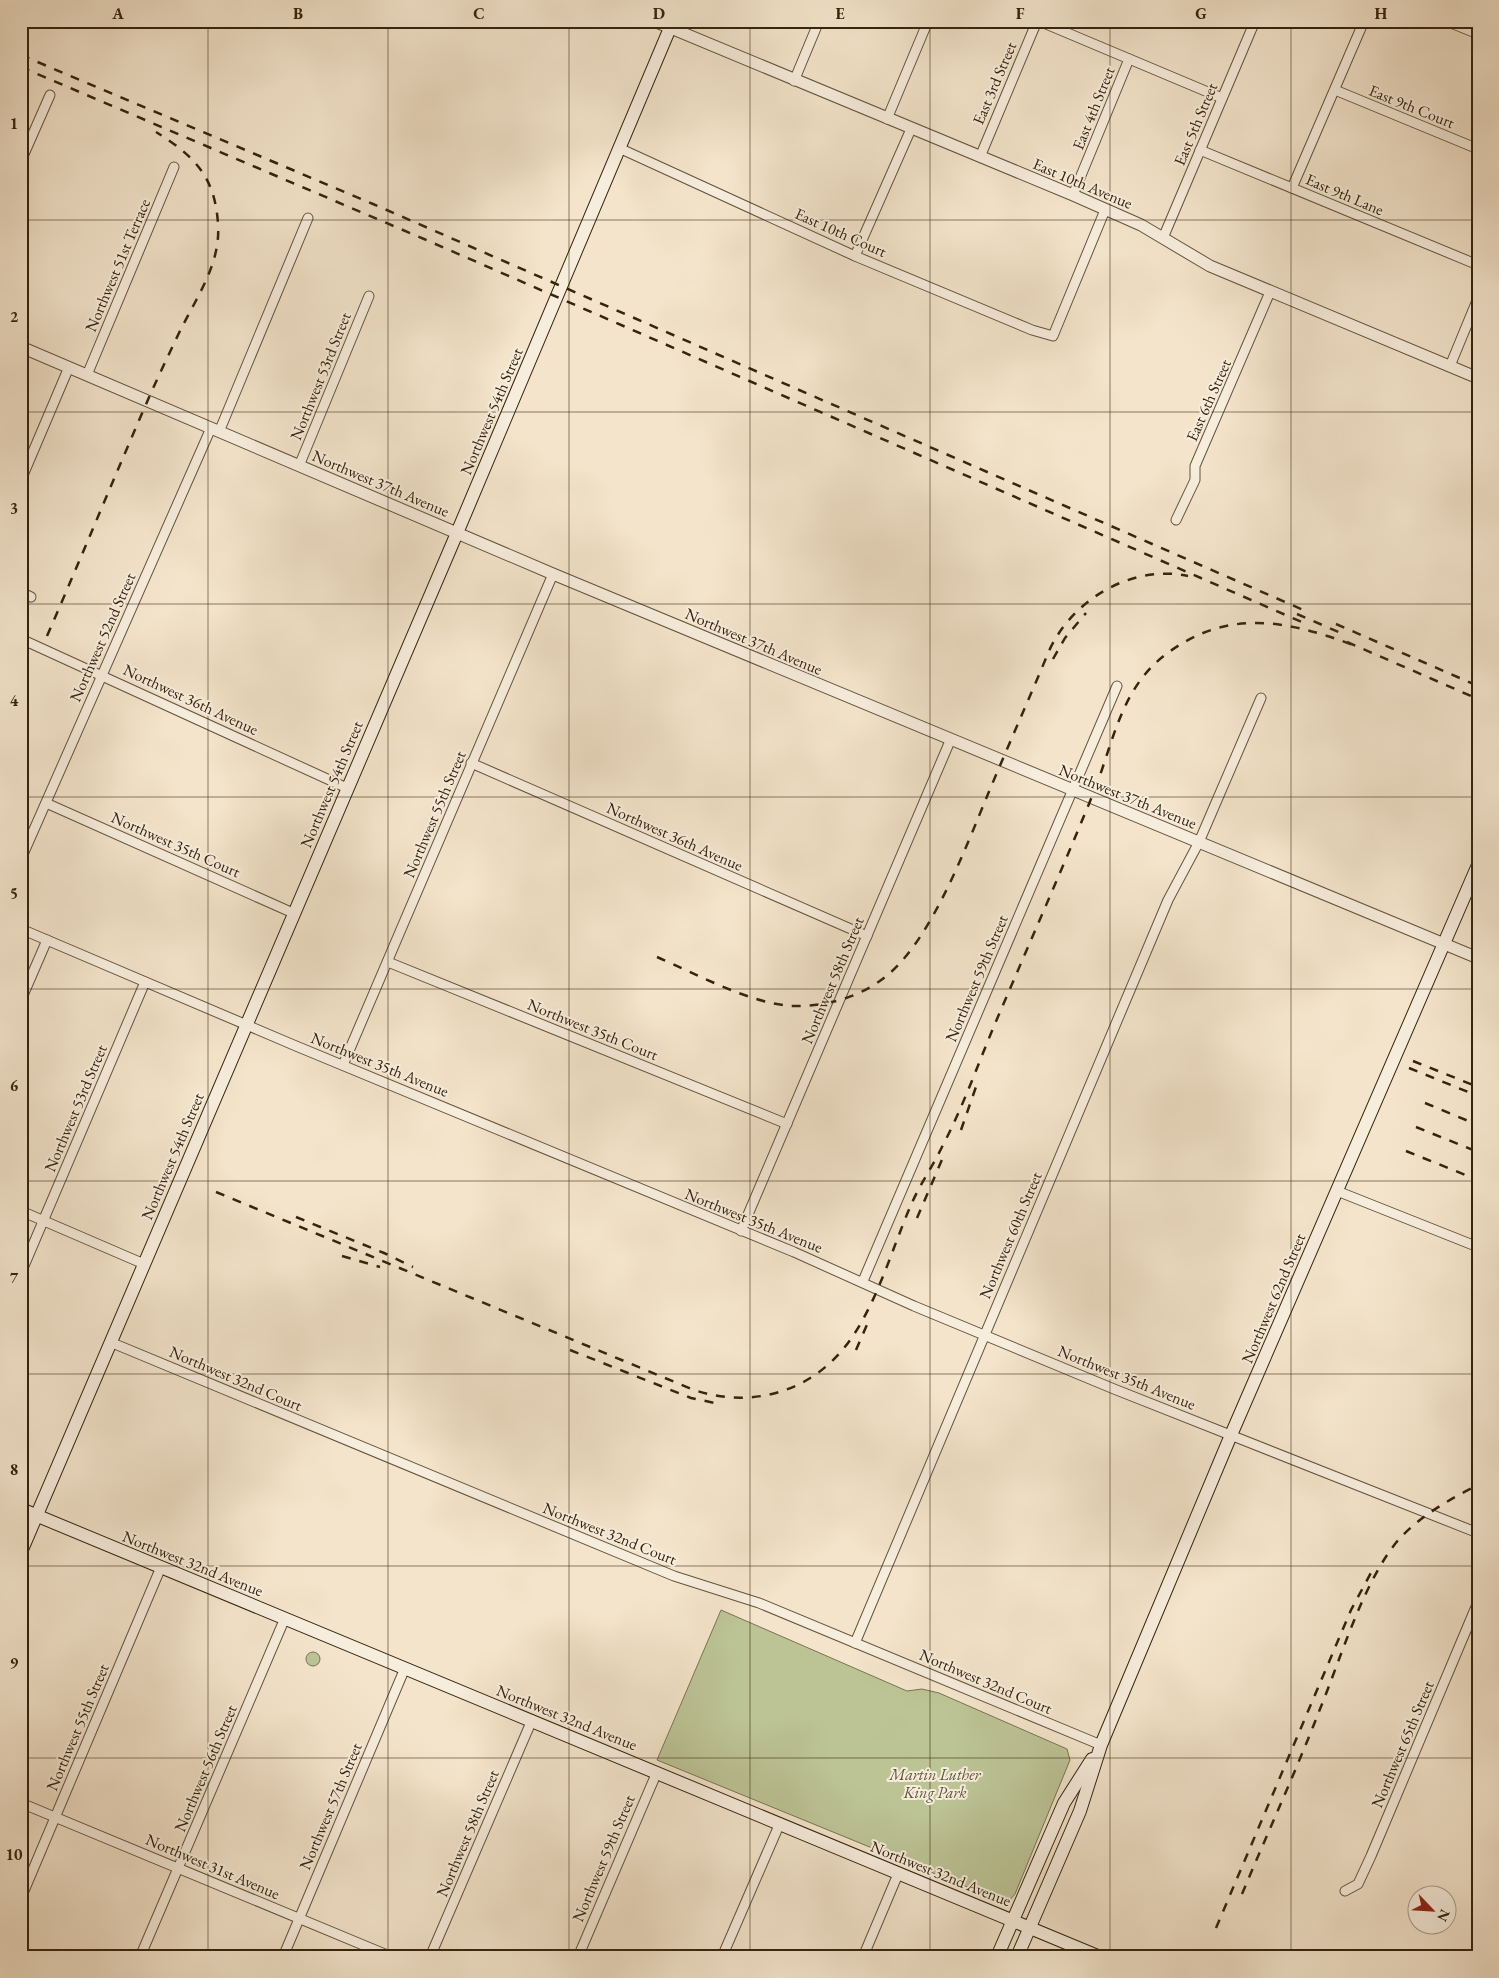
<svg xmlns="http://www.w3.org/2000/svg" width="1499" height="1978" font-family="'EB Garamond',serif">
<rect width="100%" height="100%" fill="#f3e4cb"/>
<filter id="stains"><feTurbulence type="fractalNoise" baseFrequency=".004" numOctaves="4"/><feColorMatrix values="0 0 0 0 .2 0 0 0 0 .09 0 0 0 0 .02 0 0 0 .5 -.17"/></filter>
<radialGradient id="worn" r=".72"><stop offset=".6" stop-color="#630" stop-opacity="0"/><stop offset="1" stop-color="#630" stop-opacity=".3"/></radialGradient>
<g fill="#bcc496" stroke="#787451">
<path d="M721,1610L907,1691L922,1689L939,1693L1067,1749L1070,1760L1015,1894L1009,1901L1004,1902L657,1760Z"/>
<circle cx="313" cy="1659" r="7"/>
</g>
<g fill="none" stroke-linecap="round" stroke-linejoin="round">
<g stroke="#64533c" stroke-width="11">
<g id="minor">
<path d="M1039,21L1222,98"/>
<path d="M1446,21L1478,34"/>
<path d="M794,81L819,21"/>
<path d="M1335,90L1478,149"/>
<path d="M887,119L928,21"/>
<path d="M619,148L855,256L1032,330L1053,336L1105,210"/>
<path d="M1200,150L1478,265"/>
<path d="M980,157L1037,21"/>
<path d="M21,161L50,95"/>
<path d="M1292,188L1364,21"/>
<path d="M1073,195L1129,59"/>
<path d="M1163,238L1255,21"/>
<path d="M855,256L911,129"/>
<path d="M1450,366L1478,298"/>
<path d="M87,375L174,167"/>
<path d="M219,432L308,218"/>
<path d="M299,466L369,296"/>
<path d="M21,480L69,367"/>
<path d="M1176,520L1195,480V466L1270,292"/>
<path d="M21,592L31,597"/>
<path d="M21,639L347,788"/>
<path d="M471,763L867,936"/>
<path d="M46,803L293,913"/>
<path d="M21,859L211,428"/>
<path d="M21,929L296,1046L794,1252L914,1306L1114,1389L1478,1533"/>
<path d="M388,962L787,1124"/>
<path d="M21,1000L47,940"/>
<path d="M343,1065L553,574"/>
<path d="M1337,1191L1478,1247"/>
<path d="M21,1211L144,1264"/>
<path d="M741,1231L950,741"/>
<path d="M21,1273L145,982"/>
<path d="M863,1281L1117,686"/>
<path d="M110,1342L674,1576L759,1603L1101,1745"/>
<path d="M855,1643L1168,900L1199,842L1261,698"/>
<path d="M21,1803L392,1957"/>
<path d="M1345,1891L1358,1884L1371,1856L1478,1602"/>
<path d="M21,1898L161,1567"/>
<path d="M140,1957L285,1618"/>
<path d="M283,1957L405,1668"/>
<path d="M430,1957L532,1720"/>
<path d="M578,1957L657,1772"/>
<path d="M722,1957L780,1823"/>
<path d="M863,1957L898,1874"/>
</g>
</g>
<g stroke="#64533c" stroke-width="13">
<g id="tertiary">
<path d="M654,21L1073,195L1141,225L1210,266L1478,378"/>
<path d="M21,347L553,574L1478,958"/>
</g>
</g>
<g stroke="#35230c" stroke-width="14">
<g id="secondary">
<path d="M21,1509L1100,1957"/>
<path d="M21,1552L457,533L670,28V21"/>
<path d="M997,1957L1064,1803L1092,1759"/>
<path d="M1017,1957L1080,1811L1101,1745L1231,1435L1478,865"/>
</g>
</g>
<use href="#minor" stroke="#f7eddd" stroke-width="9"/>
<use href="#tertiary" stroke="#f7eddd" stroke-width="11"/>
<use href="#secondary" stroke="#f7eddd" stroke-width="12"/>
<g stroke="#35230c" stroke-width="2.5" stroke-dasharray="9 9" stroke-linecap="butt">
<path d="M21,55L373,204L1308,612"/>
<path d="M21,67L424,239L1304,623"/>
<path d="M1297,614L1343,634"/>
<path d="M1336,624L1478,686"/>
<path d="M47,636C81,558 113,480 147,402C157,379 168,356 179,333C196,298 221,264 218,224C215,176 194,156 156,132"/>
<path d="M1347,642L1478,699"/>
<path d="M1053,659L1065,638L1086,613"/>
<path d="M657,957C697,974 748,1003 792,1006C828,1007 864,996 890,973C933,935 966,847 988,794C1008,746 1029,699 1049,651C1072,600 1131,564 1188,576"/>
<path d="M1413,1061L1478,1087"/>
<path d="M1409,1068L1478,1096"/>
<path d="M1425,1103L1478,1125"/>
<path d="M1416,1127L1478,1152"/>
<path d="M961,1130L978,1081"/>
<path d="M1406,1151L1478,1180"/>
<path d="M216,1192L694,1390C742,1406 794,1397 831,1362C872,1324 889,1255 911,1205C920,1184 933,1166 943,1145C964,1105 979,1061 997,1019C1029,944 1062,870 1093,794C1114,742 1120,687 1169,652C1230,608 1289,621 1353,645"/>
<path d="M296,1217L384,1253L413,1267"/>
<path d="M917,1218L944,1155"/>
<path d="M342,1256L380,1267"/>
<path d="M570,1350L691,1398L715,1403"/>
<path d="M856,1350L869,1320"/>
<path d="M1242,1894C1268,1832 1296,1771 1320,1709C1341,1658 1364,1579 1400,1538C1422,1515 1450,1499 1478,1485"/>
<path d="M1216,1928L1351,1610L1373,1569"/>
</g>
</g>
<path fill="none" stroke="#35230c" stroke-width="1" stroke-opacity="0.55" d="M208,21V1957M388,21V1957M569,21V1957M750,21V1957M930,21V1957M1110,21V1957M1291,21V1957M21,220H1478M21,412H1478M21,604H1478M21,797H1478M21,989H1478M21,1181H1478M21,1374H1478M21,1566H1478M21,1758H1478"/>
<g text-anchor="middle" stroke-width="4" stroke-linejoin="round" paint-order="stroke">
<g font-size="16" fill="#35230c" stroke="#f7eddd">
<text transform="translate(994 83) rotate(-67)" y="6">East 3rd Street</text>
<text transform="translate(1412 106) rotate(22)" y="6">East 9th Court</text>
<text transform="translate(1093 108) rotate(-68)" y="6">East 4th Street</text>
<text transform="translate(1195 124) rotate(-67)" y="6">East 5th Street</text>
<text transform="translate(1083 183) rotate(23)" y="6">East 10th Avenue</text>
<text transform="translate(1345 194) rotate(23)" y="6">East 9th Lane</text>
<text transform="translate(841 232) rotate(24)" y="6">East 10th Court</text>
<text transform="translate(117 265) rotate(-67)" y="6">Northwest 51st Terrace</text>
<text transform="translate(320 376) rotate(-68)" y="6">Northwest 53rd Street</text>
<text transform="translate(1208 400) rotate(-66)" y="6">East 6th Street</text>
<text transform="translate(491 411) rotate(-67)" y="6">Northwest 54th Street</text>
<text transform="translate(381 483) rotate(23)" y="6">Northwest 37th Avenue</text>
<text transform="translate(102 637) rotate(-66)" y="6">Northwest 52nd Street</text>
<text transform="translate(754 641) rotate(23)" y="6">Northwest 37th Avenue</text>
<text transform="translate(191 699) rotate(25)" y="6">Northwest 36th Avenue</text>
<text transform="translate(331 784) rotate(-67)" y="6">Northwest 54th Street</text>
<text transform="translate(1128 796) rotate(22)" y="6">Northwest 37th Avenue</text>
<text transform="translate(434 814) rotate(-67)" y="6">Northwest 55th Street</text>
<text transform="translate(675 836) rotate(24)" y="6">Northwest 36th Avenue</text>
<text transform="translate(176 844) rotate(24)" y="6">Northwest 35th Court</text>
<text transform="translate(976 978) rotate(-67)" y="6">Northwest 59th Street</text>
<text transform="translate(832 980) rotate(-67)" y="6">Northwest 58th Street</text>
<text transform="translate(593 1029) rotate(22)" y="6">Northwest 35th Court</text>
<text transform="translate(380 1064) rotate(22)" y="6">Northwest 35th Avenue</text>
<text transform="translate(75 1108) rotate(-67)" y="6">Northwest 53rd Street</text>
<text transform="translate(172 1156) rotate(-67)" y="6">Northwest 54th Street</text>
<text transform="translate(754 1220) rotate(22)" y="6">Northwest 35th Avenue</text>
<text transform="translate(1010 1235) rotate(-67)" y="6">Northwest 60th Street</text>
<text transform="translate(1273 1298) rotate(-67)" y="6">Northwest 62nd Street</text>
<text transform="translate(1127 1377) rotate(22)" y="6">Northwest 35th Avenue</text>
<text transform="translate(236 1378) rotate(23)" y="6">Northwest 32nd Court</text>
<text transform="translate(610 1533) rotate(22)" y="6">Northwest 32nd Court</text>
<text transform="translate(193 1563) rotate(22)" y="6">Northwest 32nd Avenue</text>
<text transform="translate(986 1681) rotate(23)" y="6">Northwest 32nd Court</text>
<text transform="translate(567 1717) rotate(22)" y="6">Northwest 32nd Avenue</text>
<text transform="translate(77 1727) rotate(-67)" y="6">Northwest 55th Street</text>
<text transform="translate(1402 1744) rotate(-67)" y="6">Northwest 65th Street</text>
<text transform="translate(205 1768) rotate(-67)" y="6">Northwest 56th Street</text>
<text transform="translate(330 1806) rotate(-67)" y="6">Northwest 57th Street</text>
<text transform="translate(467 1833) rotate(-67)" y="6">Northwest 58th Street</text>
<text transform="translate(603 1858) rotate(-67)" y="6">Northwest 59th Street</text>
<text transform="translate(213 1866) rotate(23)" y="6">Northwest 31st Avenue</text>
<text transform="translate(941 1873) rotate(22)" y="6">Northwest 32nd Avenue</text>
</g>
<g font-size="16" font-style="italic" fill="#5e5335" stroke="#f7eddd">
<text x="935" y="1780">Martin Luther<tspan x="935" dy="18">King Park</tspan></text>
</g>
</g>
<rect width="1499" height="1978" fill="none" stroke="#f3e4cb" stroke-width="55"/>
<g transform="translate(1432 1910) rotate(115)"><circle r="24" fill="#f7eddd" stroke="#a99c89"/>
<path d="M0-4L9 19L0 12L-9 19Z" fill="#8f2418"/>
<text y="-8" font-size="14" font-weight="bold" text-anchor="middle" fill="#35230c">N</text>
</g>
<rect x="28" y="28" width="1444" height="1922" fill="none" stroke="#35230c" stroke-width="2"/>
<g font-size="16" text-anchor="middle" font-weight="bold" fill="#35230c">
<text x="118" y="19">A</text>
<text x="298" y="19">B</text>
<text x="479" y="19">C</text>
<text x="659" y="19">D</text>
<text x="840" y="19">E</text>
<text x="1020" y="19">F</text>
<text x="1201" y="19">G</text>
<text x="1381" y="19">H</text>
<text x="14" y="129">1</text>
<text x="14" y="322">2</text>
<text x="14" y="514">3</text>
<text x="14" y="706">4</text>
<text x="14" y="899">5</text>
<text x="14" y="1091">6</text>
<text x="14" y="1283">7</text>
<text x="14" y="1475">8</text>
<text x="14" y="1668">9</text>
<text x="14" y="1860">10</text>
</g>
<rect width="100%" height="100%" filter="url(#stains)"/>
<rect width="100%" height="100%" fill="url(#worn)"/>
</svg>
